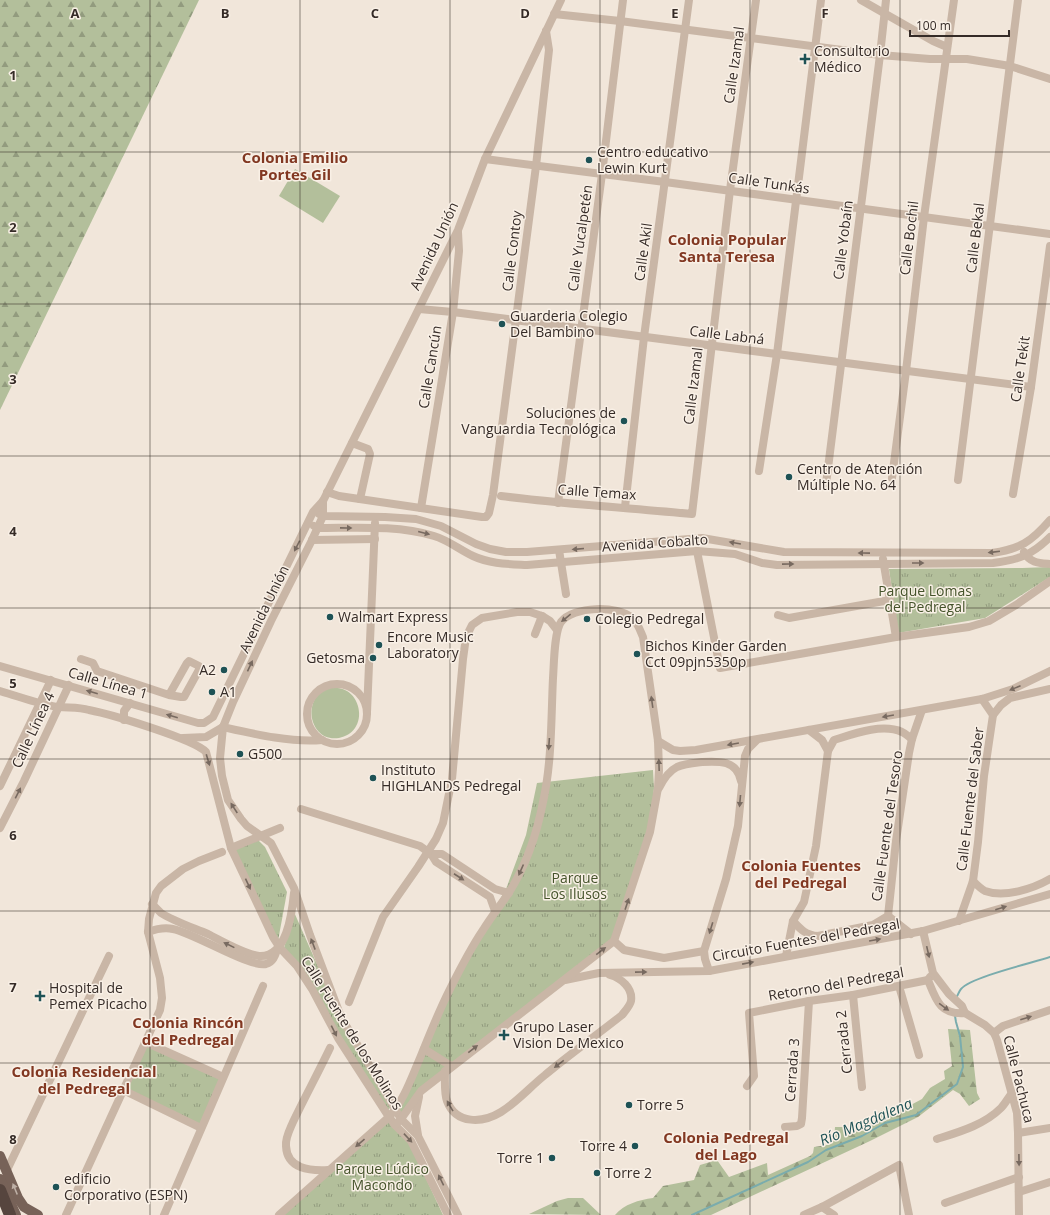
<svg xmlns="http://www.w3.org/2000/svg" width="1050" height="1215" font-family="'Open Sans',sans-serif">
<defs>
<pattern id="forest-firs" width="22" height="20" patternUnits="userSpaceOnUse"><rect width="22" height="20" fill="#b3bf9b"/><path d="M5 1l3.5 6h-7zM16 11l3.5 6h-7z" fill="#929b7e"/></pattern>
<pattern id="park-tufts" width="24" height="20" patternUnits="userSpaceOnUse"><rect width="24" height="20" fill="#b3bf9b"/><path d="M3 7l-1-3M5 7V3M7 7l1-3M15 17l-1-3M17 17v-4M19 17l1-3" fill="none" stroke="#929b7e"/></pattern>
</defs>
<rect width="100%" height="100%" fill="#f1e6da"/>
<g fill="#b3bf9b">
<path d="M295,169L340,196L323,223L279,196Z"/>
<path d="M332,687C337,688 342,688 347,691C359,698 363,717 355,728C351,734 346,736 339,738C308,743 300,694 332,687Z"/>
</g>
<g fill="url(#forest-firs)">
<path d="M0,0H199L0,410Z"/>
<path d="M948,1029L970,1030L977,1093L980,1099L969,1106L960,1094L953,1090L918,1117L870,1141L711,1215H615C624,1204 639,1200 653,1198L663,1186L694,1180L700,1165L717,1160L729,1177L767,1163L768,1175L810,1156L813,1153L814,1147L827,1145L834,1140L835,1127H848L851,1134L862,1129L861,1127L880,1118L878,1112L889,1108L896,1116L907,1107L922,1099L930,1088L945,1079L944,1071L952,1066Z"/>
<path d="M568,1198H583L601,1215L529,1214L557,1201Z"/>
</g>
<g fill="url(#park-tufts)">
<path d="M1050,567V577L985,618L898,633L889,569L1022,568Z"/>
<path d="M653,770L654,788L650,832L613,941L421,1090L401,1119L396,1110L446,991L506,889L526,835L537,783Z"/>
<path d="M258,840L265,847L287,892L278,941L232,851Z"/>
<path d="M294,912L320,971L392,1107L387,1110L284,948Z"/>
<path d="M146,1045L220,1078L200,1124L126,1089Z"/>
<path d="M388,1120L410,1144L443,1215H283Z"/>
</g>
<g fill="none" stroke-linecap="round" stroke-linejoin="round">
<g stroke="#7aacad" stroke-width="2">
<path d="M956,998C958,995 959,991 961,989C971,977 1032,963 1050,957"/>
<path d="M692,1215L808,1162L826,1150L862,1136L885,1123L916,1115L957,1084L963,1067L960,1036L956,1022L955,1016"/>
</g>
<g stroke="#c9b6a6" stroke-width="8">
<path d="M861,0L933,41L947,47"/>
<path d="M554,14L620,21L880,55L930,59H967L1010,66L1050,79"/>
<path d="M485,159L665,182L1050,234"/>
<path d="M419,309L453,312L1031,387"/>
<path d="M352,443L368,449L370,454L360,499"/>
<path d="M759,471L777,354L821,0"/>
<path d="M892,478L906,371L924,217L954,0"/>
<path d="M958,480L1018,0"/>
<path d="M826,484L880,55L886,0"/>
<path d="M327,492L339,496L482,517H486L489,513L493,495L536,166L549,50L546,31"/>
<path d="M1013,494L1031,387L1050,246"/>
<path d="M501,496C564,504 628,508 692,514L730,190L756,0"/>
<path d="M323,501V516L312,540L271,621L233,702L223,727L220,758L222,776L228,800L241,819L247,826L271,843L294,888L310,935L341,1017L401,1119L418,1136L458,1215"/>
<path d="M558,503L602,174L623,0"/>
<path d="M625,507L644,337L689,0"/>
<path d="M421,508L453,312L459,251L458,232"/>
<path d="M319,514L323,516L385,517L416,519L441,526L476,544L490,549L506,552H527L702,538L784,552L992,553C1020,549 1031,542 1050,520"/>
<path d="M314,526L318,528C357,528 397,525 434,536C448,540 460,550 473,556C490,564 508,564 527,565L697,551L735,554L762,563L777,565L993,563C1018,560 1032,555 1050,537"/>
<path d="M312,540L375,539"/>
<path d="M559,550L566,594"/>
<path d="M697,551L720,668L896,637L969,627L989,621L1016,605L1050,581"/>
<path d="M1024,552C1030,563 1039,563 1050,564"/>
<path d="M883,559L896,637"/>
<path d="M778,615L789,618L890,600"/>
<path d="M535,634L542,616"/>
<path d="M81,659L93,663L97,671L169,695L181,697H184L200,668L199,666L189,661L187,663L169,695"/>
<path d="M0,666L198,723H204L213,717L313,512L323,501L458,230L485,159L561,0"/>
<circle cx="337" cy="714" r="30"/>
<path d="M0,691C18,696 41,705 59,707C69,708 79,707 89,710C110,714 194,739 206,752L231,848L273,937L280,948L297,966L312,989L338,1038L389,1117L395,1125L411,1141L448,1215"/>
<path d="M982,699L993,715"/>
<path d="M367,712L375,523"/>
<path d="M124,720V711L130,703"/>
<path d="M223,727C254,734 292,743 322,740"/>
<path d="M183,738L206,737L223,727"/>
<path d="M658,741L673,750L680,751L696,750L982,699L1013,689L1050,671"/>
<path d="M828,751L834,740C853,734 882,723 902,732C905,733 909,737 912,739"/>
<path d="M0,786L51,680"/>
<path d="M659,788C663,780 669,771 677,767C684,764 694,763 702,762C719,761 737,760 741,781"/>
<path d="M301,809L420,846L431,854L436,862L490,897L495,911"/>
<path d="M0,828L24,781L69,685"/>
<path d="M231,848L280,828"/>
<path d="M431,854H442L495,889L509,893"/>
<path d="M973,881C976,884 981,889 985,891C1004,898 1033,889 1050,879"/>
<path d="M152,904C155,907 158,910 161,913C173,921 194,928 208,934C222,941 244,954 259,956C287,958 292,913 294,893"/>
<path d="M888,916L911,934"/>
<path d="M793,921C801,930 806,935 818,936L873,925L888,916L896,841L909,753L912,739L922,710"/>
<path d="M959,921L973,881L978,842L984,776L993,715L1001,705L1010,698L1050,689"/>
<path d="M923,931L933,973L949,994L962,1006L965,1013L985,1025L994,1033L997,1040L1017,1113L1018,1133L1019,1215"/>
<path d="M148,932C156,929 164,927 173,929C194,933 250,968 266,964C273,962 275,956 277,950"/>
<path d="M614,941L624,950L664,958L704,951"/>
<path d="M786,956L793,921L804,902L816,846L828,751L822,740L809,730"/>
<path d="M709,971L705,959L704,951L726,879L738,826L745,756L748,749L757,740"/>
<path d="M930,977L928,980C936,1000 940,1015 965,1013"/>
<path d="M565,980L599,973L709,971L923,931L1050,894"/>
<path d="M899,986L919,1055"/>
<path d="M853,995L862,1087"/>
<path d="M349,1002L383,917L418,867L436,839L443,823L452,779L463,659L466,637L472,625L482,618L517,612H530L542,616L550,621L557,630"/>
<path d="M994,1033L1003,1026L1050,1010"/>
<path d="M145,1042L223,1077"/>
<path d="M424,1049L451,1066"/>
<path d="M445,1071C445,1080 444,1093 447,1101C456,1125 483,1123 501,1112C517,1102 530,1087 545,1075C570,1054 597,1035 622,1015C625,1011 630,1006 631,1001C633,988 621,978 610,975"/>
<path d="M747,1086L754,1076L749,1013L809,1001L853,995L928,980"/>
<path d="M123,1090L201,1128"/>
<path d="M785,1127L797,1126L801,1124L802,1118L809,1001"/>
<path d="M1018,1133L1050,1128"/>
<path d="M418,1135L415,1116L419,1097"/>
<path d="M937,1139C959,1132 984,1125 1001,1108C1005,1104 1008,1098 1012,1093"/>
<path d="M7,1170L109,956"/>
<path d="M328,1170C310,1171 287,1169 286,1146C285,1138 290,1129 293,1122C305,1097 318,1073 330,1048"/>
<path d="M1019,1192L1050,1182"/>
<path d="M945,1203L1019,1177"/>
<path d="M822,1207L834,1215"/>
<path d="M66,1215L160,1010L162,998L160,978L148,932L149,919L156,893L161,886L183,869L199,861L222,852"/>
<path d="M164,1215L263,986"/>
<path d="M279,1215L389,1117C404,1100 411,1079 420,1058C429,1036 438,1013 449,991C459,971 470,949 483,930C491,917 500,906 508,894C526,866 537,833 543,802C552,762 551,719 553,678C554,665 554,632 561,622C573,606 618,605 632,618C638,623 640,630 643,637L658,741L659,770L658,788L650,832L614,941L421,1091L401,1119L395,1125"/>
<path d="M804,1215L822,1207L899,1165L909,1215"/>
</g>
<g stroke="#776258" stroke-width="10">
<path d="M0,1156L18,1198L24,1207L38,1215"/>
<path d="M0,1179L16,1215"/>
</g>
<path stroke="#56453e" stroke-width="12" d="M0,1190L10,1215"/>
</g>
<defs><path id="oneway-solid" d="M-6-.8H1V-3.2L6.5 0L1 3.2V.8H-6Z"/></defs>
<g fill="#786a60">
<use href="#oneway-solid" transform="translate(346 528) rotate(1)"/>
<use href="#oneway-solid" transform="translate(424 533) rotate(14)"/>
<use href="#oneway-solid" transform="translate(735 543) rotate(-170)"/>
<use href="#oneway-solid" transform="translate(297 546) rotate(117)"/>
<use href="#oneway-solid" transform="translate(578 549) rotate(175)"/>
<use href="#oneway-solid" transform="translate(994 552) rotate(173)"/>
<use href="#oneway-solid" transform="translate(864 553) rotate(-179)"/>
<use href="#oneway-solid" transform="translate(918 563)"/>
<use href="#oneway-solid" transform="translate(788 564) rotate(-1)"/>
<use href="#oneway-solid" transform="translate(566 618) rotate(141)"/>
<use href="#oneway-solid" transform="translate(250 666) rotate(-65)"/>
<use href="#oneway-solid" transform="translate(1015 688) rotate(158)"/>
<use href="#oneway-solid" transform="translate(92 692) rotate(-164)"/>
<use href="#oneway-solid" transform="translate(652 702) rotate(-98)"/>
<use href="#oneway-solid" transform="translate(172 716) rotate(-164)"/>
<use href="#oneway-solid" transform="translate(888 716) rotate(170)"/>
<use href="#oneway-solid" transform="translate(549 744) rotate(94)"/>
<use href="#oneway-solid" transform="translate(733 744) rotate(170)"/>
<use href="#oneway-solid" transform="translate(208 760) rotate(73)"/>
<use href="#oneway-solid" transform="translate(659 765) rotate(-92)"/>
<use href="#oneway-solid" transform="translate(18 793) rotate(-63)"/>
<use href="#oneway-solid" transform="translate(740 801) rotate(95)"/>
<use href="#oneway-solid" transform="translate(234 808) rotate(-123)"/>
<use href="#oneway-solid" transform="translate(521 870) rotate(114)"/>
<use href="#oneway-solid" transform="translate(459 877) rotate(33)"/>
<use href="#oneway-solid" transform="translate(248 884) rotate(65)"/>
<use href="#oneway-solid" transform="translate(627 904) rotate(-71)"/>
<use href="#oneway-solid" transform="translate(1001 908) rotate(-17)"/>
<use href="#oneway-solid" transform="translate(711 928) rotate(107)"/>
<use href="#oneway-solid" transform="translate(875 940) rotate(-10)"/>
<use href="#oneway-solid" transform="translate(313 944) rotate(-111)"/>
<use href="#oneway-solid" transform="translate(229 945) rotate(-154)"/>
<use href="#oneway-solid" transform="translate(601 951) rotate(-37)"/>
<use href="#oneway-solid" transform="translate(928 952) rotate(77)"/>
<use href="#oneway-solid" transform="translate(748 963) rotate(-11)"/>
<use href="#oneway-solid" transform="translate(641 972) rotate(-1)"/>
<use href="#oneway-solid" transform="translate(944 1007) rotate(36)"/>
<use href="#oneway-solid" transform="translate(1026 1018) rotate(-18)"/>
<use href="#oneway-solid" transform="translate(334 1031) rotate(63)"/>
<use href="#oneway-solid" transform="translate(473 1049) rotate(-38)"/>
<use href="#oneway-solid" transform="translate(559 1064) rotate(143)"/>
<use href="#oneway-solid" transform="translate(450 1106) rotate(-120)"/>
<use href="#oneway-solid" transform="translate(408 1138) rotate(47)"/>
<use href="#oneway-solid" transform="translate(360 1143) rotate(139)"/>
<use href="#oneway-solid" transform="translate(1019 1160) rotate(89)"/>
<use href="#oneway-solid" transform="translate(441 1180) rotate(-116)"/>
</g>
<use fill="#beb0a6" href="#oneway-solid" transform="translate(15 1189) rotate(-112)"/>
<path fill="none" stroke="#352b27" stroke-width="1" stroke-opacity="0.55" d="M150,0V1215M300,0V1215M450,0V1215M600,0V1215M750,0V1215M900,0V1215M0,152H1050M0,304H1050M0,456H1050M0,608H1050M0,759H1050M0,911H1050M0,1063H1050"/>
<g fill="#1e5255" stroke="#f9f0e6" stroke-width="1.5">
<path d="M803 53h4v4h4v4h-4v4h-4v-4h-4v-4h4z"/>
<circle cx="589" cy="160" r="4"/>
<circle cx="502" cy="324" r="4"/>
<circle cx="624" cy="421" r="4"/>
<circle cx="789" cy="477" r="4"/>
<circle cx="330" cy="617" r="4"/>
<circle cx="587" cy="619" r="4"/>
<circle cx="379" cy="645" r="4"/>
<circle cx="637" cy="654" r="4"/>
<circle cx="373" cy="658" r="4"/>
<circle cx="224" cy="670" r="4"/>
<circle cx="212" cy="692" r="4"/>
<circle cx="240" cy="754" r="4"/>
<circle cx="373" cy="778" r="4"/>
<path d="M38 990h4v4h4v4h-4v4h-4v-4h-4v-4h4z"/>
<path d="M502 1029h4v4h4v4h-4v4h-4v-4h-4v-4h4z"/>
<circle cx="629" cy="1105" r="4"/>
<circle cx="635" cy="1146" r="4"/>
<circle cx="552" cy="1158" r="4"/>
<circle cx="597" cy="1173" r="4"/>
<circle cx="56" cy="1187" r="4"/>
</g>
<g text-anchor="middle" stroke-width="3" stroke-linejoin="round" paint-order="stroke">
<g font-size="14" fill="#352b27" stroke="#f9f0e6" text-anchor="start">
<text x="814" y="56">Consultorio<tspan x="814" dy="16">Médico</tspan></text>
<text x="597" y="157">Centro educativo<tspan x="597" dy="16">Lewin Kurt</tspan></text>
<text x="510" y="321">Guarderia Colegio<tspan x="510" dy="16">Del Bambino</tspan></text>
<text x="616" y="418" text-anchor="end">Soluciones de<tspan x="616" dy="16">Vanguardia Tecnológica</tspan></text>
<text x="797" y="474">Centro de Atención<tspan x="797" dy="16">Múltiple No. 64</tspan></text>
<text x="338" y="622">Walmart Express</text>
<text x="595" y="624">Colegio Pedregal</text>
<text x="387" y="642">Encore Music<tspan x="387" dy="16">Laboratory</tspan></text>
<text x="645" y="651">Bichos Kinder Garden<tspan x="645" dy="16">Cct 09pjn5350p</tspan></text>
<text x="365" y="663" text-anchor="end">Getosma</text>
<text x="216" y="675" text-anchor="end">A2</text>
<text x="220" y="697">A1</text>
<text x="248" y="759">G500</text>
<text x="381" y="775">Instituto<tspan x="381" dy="16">HIGHLANDS Pedregal</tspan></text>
<text x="49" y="993">Hospital de<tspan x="49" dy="16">Pemex Picacho</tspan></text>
<text x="513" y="1032">Grupo Laser<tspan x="513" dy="16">Vision De Mexico</tspan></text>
<text x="637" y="1110">Torre 5</text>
<text x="627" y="1151" text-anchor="end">Torre 4</text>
<text x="544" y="1163" text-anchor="end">Torre 1</text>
<text x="605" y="1178">Torre 2</text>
<text x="64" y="1184">edificio<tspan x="64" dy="16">Corporativo (ESPN)</tspan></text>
</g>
<g font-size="14" fill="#352b27" stroke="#f9f0e6">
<text transform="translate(734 65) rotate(-82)" y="5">Calle Izamal</text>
<text transform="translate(769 183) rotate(8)" y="5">Calle Tunkás</text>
<text transform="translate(580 238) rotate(-82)" y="5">Calle Yucalpetén</text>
<text transform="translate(909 238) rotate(-83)" y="5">Calle Bochil</text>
<text transform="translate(975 238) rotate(-83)" y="5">Calle Bekal</text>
<text transform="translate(843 240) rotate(-83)" y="5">Calle Yobaín</text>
<text transform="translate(434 246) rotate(-65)" y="5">Avenida Unión</text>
<text transform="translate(512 251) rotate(-83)" y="5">Calle Contoy</text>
<text transform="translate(643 252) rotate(-82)" y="5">Calle Akil</text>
<text transform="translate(727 335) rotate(7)" y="5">Calle Labná</text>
<text transform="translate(430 367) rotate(-81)" y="5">Calle Cancún</text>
<text transform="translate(1020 369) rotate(-82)" y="5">Calle Tekit</text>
<text transform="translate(693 386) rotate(-83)" y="5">Calle Izamal</text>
<text transform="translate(597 492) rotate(4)" y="5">Calle Temax</text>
<text transform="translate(655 543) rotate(-4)" y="5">Avenida Cobalto</text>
<text transform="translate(264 609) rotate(-64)" y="5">Avenida Unión</text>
<text transform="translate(108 683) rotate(16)" y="5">Calle Línea 1</text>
<text transform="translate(33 730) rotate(-65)" y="5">Calle Línea 4</text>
<text transform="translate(970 799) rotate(-83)" y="5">Calle Fuente del Saber</text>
<text transform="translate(887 826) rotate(-82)" y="5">Calle Fuente del Tesoro</text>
<text transform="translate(806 940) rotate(-10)" y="5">Circuito Fuentes del Pedregal</text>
<text transform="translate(836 984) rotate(-10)" y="5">Retorno del Pedregal</text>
<text transform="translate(352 1033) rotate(58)" y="5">Calle Fuente de los Molinos</text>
<text transform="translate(844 1042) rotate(-96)" y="5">Cerrada 2</text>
<text transform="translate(792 1070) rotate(-86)" y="5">Cerrada 3</text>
<text transform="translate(1019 1079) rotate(76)" y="5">Calle Pachuca</text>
</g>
<g font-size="14" fill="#45532b" stroke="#f9f0e6">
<text x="925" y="596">Parque Lomas<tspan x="925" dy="16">del Pedregal</tspan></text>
<text x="575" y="883">Parque<tspan x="575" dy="16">Los Ilusos</tspan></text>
<text x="382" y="1174">Parque Lúdico<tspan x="382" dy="16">Macondo</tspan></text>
</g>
<g font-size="15" font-weight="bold" fill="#823822" stroke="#f9f0e6">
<text x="295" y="163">Colonia Emilio<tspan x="295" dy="17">Portes Gil</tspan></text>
<text x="727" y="245">Colonia Popular<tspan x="727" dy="17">Santa Teresa</tspan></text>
<text x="801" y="871">Colonia Fuentes<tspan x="801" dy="17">del Pedregal</tspan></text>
<text x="188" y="1028">Colonia Rincón<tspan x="188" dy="17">del Pedregal</tspan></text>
<text x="84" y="1077">Colonia Residencial<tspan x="84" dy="17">del Pedregal</tspan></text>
<text x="726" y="1143">Colonia Pedregal<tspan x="726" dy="17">del Lago</tspan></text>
</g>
<g font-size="15" font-style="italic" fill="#1e5255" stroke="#f9f0e6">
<text transform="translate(866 1122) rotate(-23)" y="5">Río Magdalena</text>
</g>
</g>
<g font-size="13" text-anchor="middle" font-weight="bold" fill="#352b27" stroke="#f9f0e6" stroke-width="3" stroke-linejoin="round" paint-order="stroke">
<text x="75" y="18">A</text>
<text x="225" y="18">B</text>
<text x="375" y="18">C</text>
<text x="525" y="18">D</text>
<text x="675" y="18">E</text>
<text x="825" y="18">F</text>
<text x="13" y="80">1</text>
<text x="13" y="232">2</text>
<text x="13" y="384">3</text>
<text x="13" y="536">4</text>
<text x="13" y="688">5</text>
<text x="13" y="840">6</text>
<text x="13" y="992">7</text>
<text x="13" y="1144">8</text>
</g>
<path d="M910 30v6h99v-6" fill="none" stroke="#352b27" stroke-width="2"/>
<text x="916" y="30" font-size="12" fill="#352b27" stroke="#f9f0e6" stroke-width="3" paint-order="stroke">100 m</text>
</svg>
